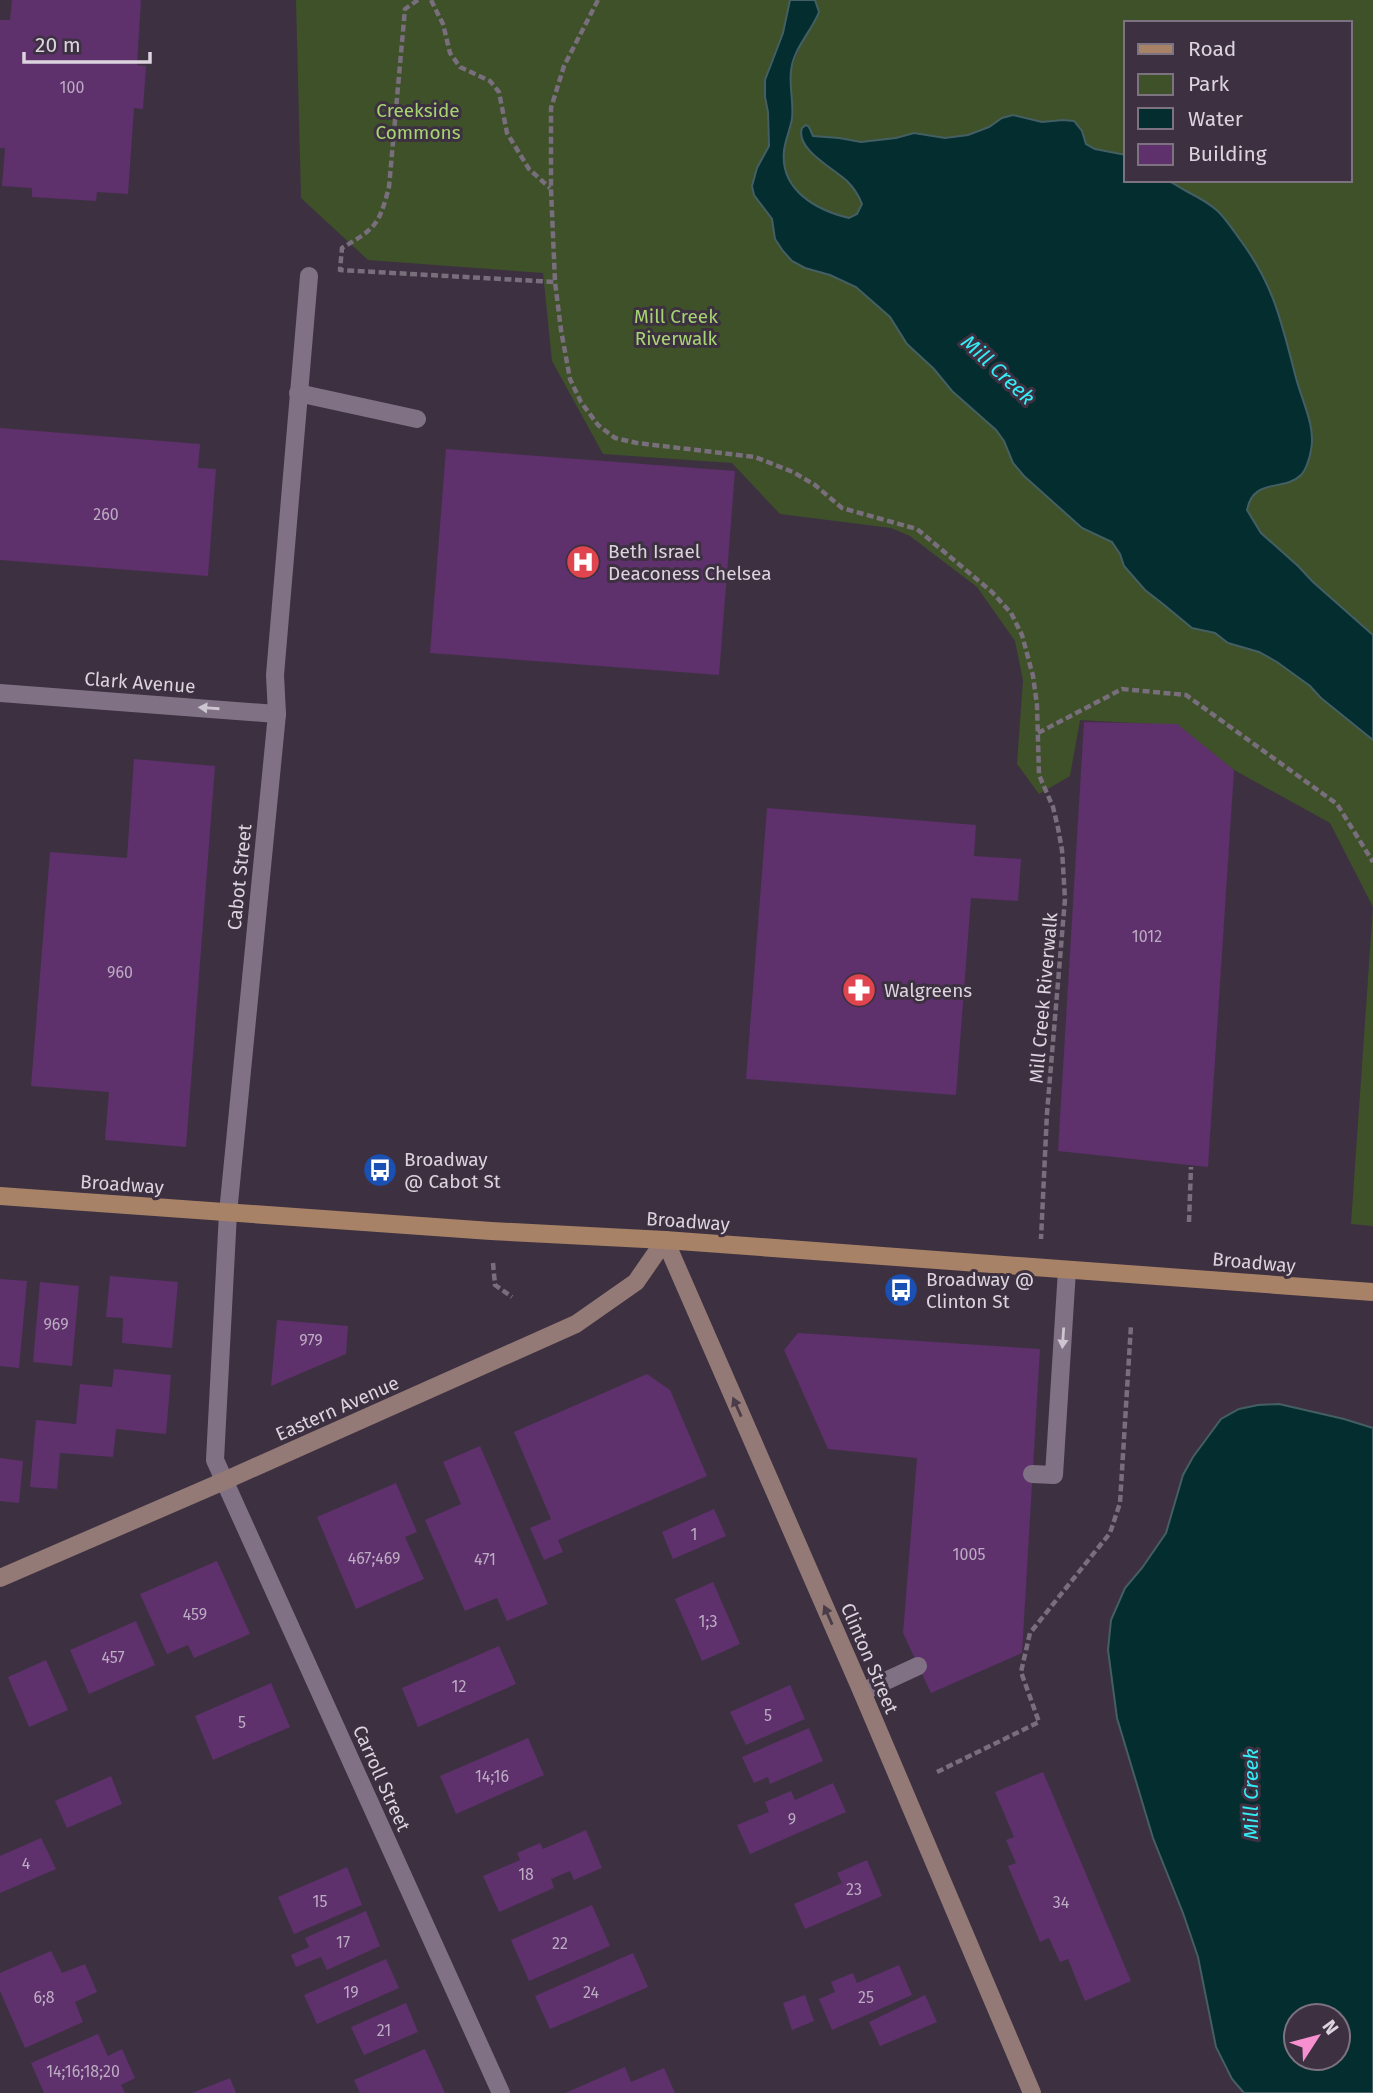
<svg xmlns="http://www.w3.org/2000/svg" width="1373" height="2093" font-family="'Fira Sans',sans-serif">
<rect width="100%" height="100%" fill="#3d3141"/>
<g fill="#3e5129" fill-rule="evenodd">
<path d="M296,0H790L783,33L770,64L765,97L768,112L769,146L753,178L759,202L772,219L775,239L818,271L842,279L856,287L1310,686L1321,698L1373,740V1226L1351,1224L1373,907L1330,823L1151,724L1080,720L1070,776L1039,794L1017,764L1023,680L1015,641L977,587L910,536L891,528L780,514L732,463L603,454L552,361L543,273L368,260L301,198Z"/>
<path d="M815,0H1373V635L1313,582L840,240L790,184L783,164L784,151L792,119L791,69L802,42L819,12ZM1126,23H1350V180H1126Z"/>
</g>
<g fill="#032d2f" stroke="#445f64" stroke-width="2" fill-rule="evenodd">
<path d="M790,0H815L819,12C811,32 793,49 791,71C789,87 794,103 792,119C790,130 785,140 784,151C780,190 816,210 849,218L857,214L862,204C859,196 854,188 847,181C833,168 795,149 802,128L806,125L809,127L813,136L839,138L861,142L896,138L914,133L945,138L968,135L989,127L1002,118L1013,115L1042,122L1063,120L1074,121L1082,131L1086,144L1095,149L1126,155V180C1138,180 1152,178 1164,180C1172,181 1180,188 1188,192C1219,208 1221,213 1241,241C1275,287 1282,325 1296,378C1302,401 1316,427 1311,450C1310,457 1306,470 1301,475C1284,492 1253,477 1247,510L1261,533L1298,566L1313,582L1373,635V740L1321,698L1310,686L1277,662L1259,652L1228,643L1215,633L1192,628L1163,604L1145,590L1124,566L1120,554L1112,542L1082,528L1024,476L1013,463L1004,441L996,430L952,391L934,369L907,344L890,317L856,287L830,275L805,268L792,261L783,251L775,239L772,219L754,195L752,186L757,168L769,146L768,112L765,97V80L783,33Z"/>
<path d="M1279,1404L1344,1419L1373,1428V2093H1244L1232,2079L1216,2047L1198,1957L1183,1913L1153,1838L1117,1718L1108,1650L1111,1620L1125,1588L1142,1568L1166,1533L1183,1475L1193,1457L1221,1419L1239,1409L1258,1405ZM1296,2016H1338V2058H1296Z"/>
</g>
<g fill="#5e306c">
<path d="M12,0H141L137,65L146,66L143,109L134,108L128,194L97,192L96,201L32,197V188L2,186L5,148H0V20H10Z"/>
<path d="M0,428L200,444L198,468L216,469L208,576L0,560Z"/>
<path d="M446,449L735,471L719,675L430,653Z"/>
<path d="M1084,722L1177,724L1234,770L1208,1167L1058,1151Z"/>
<path d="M134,759L215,766L186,1147L105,1140L109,1092L31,1086L50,852L127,858Z"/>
<path d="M767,808L976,825L974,856L1021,859L1018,901L971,898L956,1095L746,1079Z"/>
<path d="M110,1276L178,1282L172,1348L122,1343L123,1318L106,1317Z"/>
<path d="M0,1279L27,1281L19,1368L0,1366Z"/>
<path d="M40,1282L79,1286L72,1366L33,1362Z"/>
<path d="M277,1320L348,1326L346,1354L271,1386Z"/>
<path d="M798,1333L1040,1349L1022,1653L931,1693L903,1633L917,1458L828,1449L784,1350Z"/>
<path d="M114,1369L171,1375L166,1434L116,1429L113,1457L60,1453L57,1489L30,1487L36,1420L76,1424L80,1384L112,1387Z"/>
<path d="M647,1374L670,1390L707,1476L558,1540L563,1552L544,1560L530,1528L551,1519L514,1432Z"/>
<path d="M480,1446L548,1604L507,1621L497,1598L465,1611L425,1520L461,1504L443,1462Z"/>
<path d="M0,1458L23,1461L19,1503L0,1501Z"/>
<path d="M396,1483L417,1532L405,1537L424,1579L356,1609L317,1517Z"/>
<path d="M714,1509L726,1536L673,1559L662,1532Z"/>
<path d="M217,1561L250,1634L194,1658L188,1645L167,1654L140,1594Z"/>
<path d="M713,1582L740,1644L702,1661L675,1599Z"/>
<path d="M136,1621L155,1665L89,1694L70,1650Z"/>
<path d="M499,1646L516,1684L418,1727L402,1688Z"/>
<path d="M46,1660L68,1710L29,1727L8,1677Z"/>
<path d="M271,1683L290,1727L213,1760L195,1716Z"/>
<path d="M790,1685L805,1719L746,1745L730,1712Z"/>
<path d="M809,1728L823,1761L770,1784L768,1777L754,1783L742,1757Z"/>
<path d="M528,1738L544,1775L456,1814L440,1776Z"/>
<path d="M1043,1772L1131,1981L1085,2001L1068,1959L1060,1962L1049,1938L1040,1942L1008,1866L1016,1863L1006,1840L1014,1837L995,1792Z"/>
<path d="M111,1776L122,1804L67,1828L55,1801Z"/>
<path d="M833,1783L846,1812L750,1854L737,1825L769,1812L765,1802L791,1791L795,1800Z"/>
<path d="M586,1830L602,1868L574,1880L570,1871L551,1879L554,1888L499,1912L483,1876L520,1860L517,1853L540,1843L543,1849Z"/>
<path d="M41,1838L56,1869L0,1893V1856Z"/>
<path d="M867,1860L882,1896L805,1929L794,1904L842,1883L837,1873Z"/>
<path d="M347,1867L362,1905L294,1934L278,1897Z"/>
<path d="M592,1905L610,1946L529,1981L511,1940Z"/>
<path d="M366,1911L380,1946L327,1970L321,1957L296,1967L291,1955L309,1947L305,1938Z"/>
<path d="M51,1951L62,1973L85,1964L97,1992L75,2002L83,2022L25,2048L0,1991V1973Z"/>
<path d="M633,1953L648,1987L550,2029L535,1996Z"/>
<path d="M386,1959L399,1988L317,2024L304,1995Z"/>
<path d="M899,1965L912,1995L832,2030L819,1999L835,1992L831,1982L853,1973L857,1983Z"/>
<path d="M805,1995L814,2021L792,2030L783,2003Z"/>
<path d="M925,1995L937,2022L880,2046L869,2022Z"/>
<path d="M406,2003L418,2032L364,2055L351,2027Z"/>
<path d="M98,2034L108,2056L122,2049L135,2078L121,2085L125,2093H44L31,2063Z"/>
<path d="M425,2049L445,2093H360L354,2080Z"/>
<path d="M625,2067L631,2082L664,2068L675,2093H565Z"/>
<path d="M230,2078L236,2093H192Z"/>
</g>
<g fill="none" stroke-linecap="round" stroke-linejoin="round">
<g stroke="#786e7c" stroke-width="4.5" stroke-dasharray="7 3.5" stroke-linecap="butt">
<path d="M418,0L405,9L389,187C379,225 376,228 342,248L340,270L555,282"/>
<path d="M431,0L443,24L450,53L460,67L490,81L499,92L507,133L529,169L550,188"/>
<path d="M598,0L564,66L551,108V189L555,282L561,330L570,379L581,402L598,425L615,438L637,443L755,457L793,472L815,485L842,508L917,529L992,592L1011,613L1022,635L1033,676L1037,705L1039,775L1053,807L1058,828L1062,850L1065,899L1047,1113L1041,1239"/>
<path d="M1038,733L1122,689L1186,695L1337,804L1373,862"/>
<path d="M1189,1222L1191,1167"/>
<path d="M493,1263L495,1285L512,1297"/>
<path d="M937,1772L1039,1722L1021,1672L1030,1633L1110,1533L1120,1503L1131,1325"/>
</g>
<g stroke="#807284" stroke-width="18">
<path d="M298,393L417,419"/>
<path d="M1032,1474L1054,1475L1067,1270"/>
<path d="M862,1692L918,1666"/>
</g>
<g stroke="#807284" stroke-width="18">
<path d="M309,276L275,675L277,714L228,1213L215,1460L501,2093"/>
<path d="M0,693L277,714"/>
</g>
<g stroke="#947a76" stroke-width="18">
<path d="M665,1240L862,1692L1032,2093"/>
<path d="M0,1578L224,1481L576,1324L636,1282L665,1240"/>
</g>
<path stroke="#a88267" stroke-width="18" d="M0,1196L491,1231L665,1240L1373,1292"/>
</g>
<defs><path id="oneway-solid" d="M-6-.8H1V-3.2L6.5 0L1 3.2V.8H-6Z" transform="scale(1.75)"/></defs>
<g fill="#cdc5d0">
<use href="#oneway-solid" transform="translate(209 708) rotate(-176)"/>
<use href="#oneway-solid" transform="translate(1063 1338) rotate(94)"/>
</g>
<g fill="#4a3c49">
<use href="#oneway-solid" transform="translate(737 1407) rotate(-114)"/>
<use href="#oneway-solid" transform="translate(828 1615) rotate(-114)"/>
</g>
<defs>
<g id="hospital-disc" transform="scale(1.75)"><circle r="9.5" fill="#e0444e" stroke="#3d3141"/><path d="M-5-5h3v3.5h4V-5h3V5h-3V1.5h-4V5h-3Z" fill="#fff"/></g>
<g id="pharmacy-disc" transform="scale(1.75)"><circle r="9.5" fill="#e0444e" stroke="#3d3141"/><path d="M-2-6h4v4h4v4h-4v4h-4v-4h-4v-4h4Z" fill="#fff"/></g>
<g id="bus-disc" transform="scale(1.75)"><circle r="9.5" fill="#1a4fb4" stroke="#3d3141"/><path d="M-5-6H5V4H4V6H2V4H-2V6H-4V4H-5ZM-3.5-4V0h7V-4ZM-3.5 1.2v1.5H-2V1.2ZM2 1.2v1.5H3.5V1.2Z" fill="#fff"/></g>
</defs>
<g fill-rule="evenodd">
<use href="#hospital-disc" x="583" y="562"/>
<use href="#pharmacy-disc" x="859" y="990"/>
<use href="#bus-disc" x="380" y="1170"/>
<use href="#bus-disc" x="901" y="1290"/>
</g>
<g text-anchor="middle" stroke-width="6" stroke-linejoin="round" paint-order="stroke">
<g font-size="16" fill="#bcabc2">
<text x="72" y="93">100</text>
<text x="106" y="520">260</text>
<text x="1147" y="942">1012</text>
<text x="120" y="978">960</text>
<text x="56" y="1330">969</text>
<text x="311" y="1346">979</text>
<text x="694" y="1540">1</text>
<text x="969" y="1560">1005</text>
<text x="374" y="1564">467;469</text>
<text x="485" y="1565">471</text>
<text x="195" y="1620">459</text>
<text x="708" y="1627">1;3</text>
<text x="113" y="1663">457</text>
<text x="459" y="1692">12</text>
<text x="768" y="1721">5</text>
<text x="242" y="1728">5</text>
<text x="492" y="1782">14;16</text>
<text x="792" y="1825">9</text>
<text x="26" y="1869">4</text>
<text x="526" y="1880">18</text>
<text x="854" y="1895">23</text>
<text x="320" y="1907">15</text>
<text x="1061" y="1908">34</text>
<text x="343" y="1948">17</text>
<text x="560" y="1949">22</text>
<text x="351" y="1998">19</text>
<text x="591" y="1998">24</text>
<text x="44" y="2003">6;8</text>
<text x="866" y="2003">25</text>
<text x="384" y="2036">21</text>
<text x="83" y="2077">14;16;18;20</text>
</g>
<g font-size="19" fill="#a6d471" stroke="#3d3141">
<text x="418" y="117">Creekside<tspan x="418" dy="22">Commons</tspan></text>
<text x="676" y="323">Mill Creek<tspan x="676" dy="22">Riverwalk</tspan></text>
</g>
<g font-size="19" fill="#dbd4de" stroke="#3d3141" text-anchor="start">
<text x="608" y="558">Beth Israel<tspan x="608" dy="22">Deaconess Chelsea</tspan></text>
<text x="884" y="997">Walgreens</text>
<text x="404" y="1166">Broadway<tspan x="404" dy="22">@ Cabot St</tspan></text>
<text x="926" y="1286">Broadway @<tspan x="926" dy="22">Clinton St</tspan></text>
</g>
<g font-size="19" fill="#dbd4de" stroke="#3d3141">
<text transform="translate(140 682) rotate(4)" y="7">Clark Avenue</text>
<text transform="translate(239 877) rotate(-84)" y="7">Cabot Street</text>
<text transform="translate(1043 998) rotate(-85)" y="7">Mill Creek Riverwalk</text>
<text transform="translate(122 1184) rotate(4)" y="7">Broadway</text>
<text transform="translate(688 1221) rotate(4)" y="7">Broadway</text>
<text transform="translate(1254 1262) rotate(5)" y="7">Broadway</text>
<text transform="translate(337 1408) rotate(-24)" y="7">Eastern Avenue</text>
<text transform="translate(870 1658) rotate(67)" y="7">Clinton Street</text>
<text transform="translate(382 1778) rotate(66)" y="7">Carroll Street</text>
</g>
<g font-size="21" font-style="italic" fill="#34edf7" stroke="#3d3141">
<text transform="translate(998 370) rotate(43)" y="7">Mill Creek</text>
<text transform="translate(1251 1794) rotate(-90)" y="7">Mill Creek</text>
</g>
</g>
<rect x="1124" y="21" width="228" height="161" fill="#3d3141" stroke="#7c7280" stroke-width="2"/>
<rect x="1138" y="44" width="35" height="10" fill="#a88267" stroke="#7c7280" stroke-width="2"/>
<text x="1188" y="56" font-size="21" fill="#dbd4de">Road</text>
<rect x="1138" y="74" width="35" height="21" fill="#3e5129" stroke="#7c7280" stroke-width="2"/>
<text x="1188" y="91" font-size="21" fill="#dbd4de">Park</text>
<rect x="1138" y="108" width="35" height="21" fill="#032d2f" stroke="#7c7280" stroke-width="2"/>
<text x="1188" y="126" font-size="21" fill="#dbd4de">Water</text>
<rect x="1138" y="144" width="35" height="21" fill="#5e306c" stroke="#7c7280" stroke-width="2"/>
<text x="1188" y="161" font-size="21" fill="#dbd4de">Building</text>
<g transform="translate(1317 2037) rotate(54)"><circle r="33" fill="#3d3141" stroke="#7c7280" stroke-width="2"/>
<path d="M0-5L12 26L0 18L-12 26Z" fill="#f790cf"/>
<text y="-10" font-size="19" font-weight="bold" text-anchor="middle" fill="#dbd4de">N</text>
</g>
<path d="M24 52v10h126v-10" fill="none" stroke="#dbd4de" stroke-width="3.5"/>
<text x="35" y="52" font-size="21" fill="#dbd4de" stroke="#3d3141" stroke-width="5" paint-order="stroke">20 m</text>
</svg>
